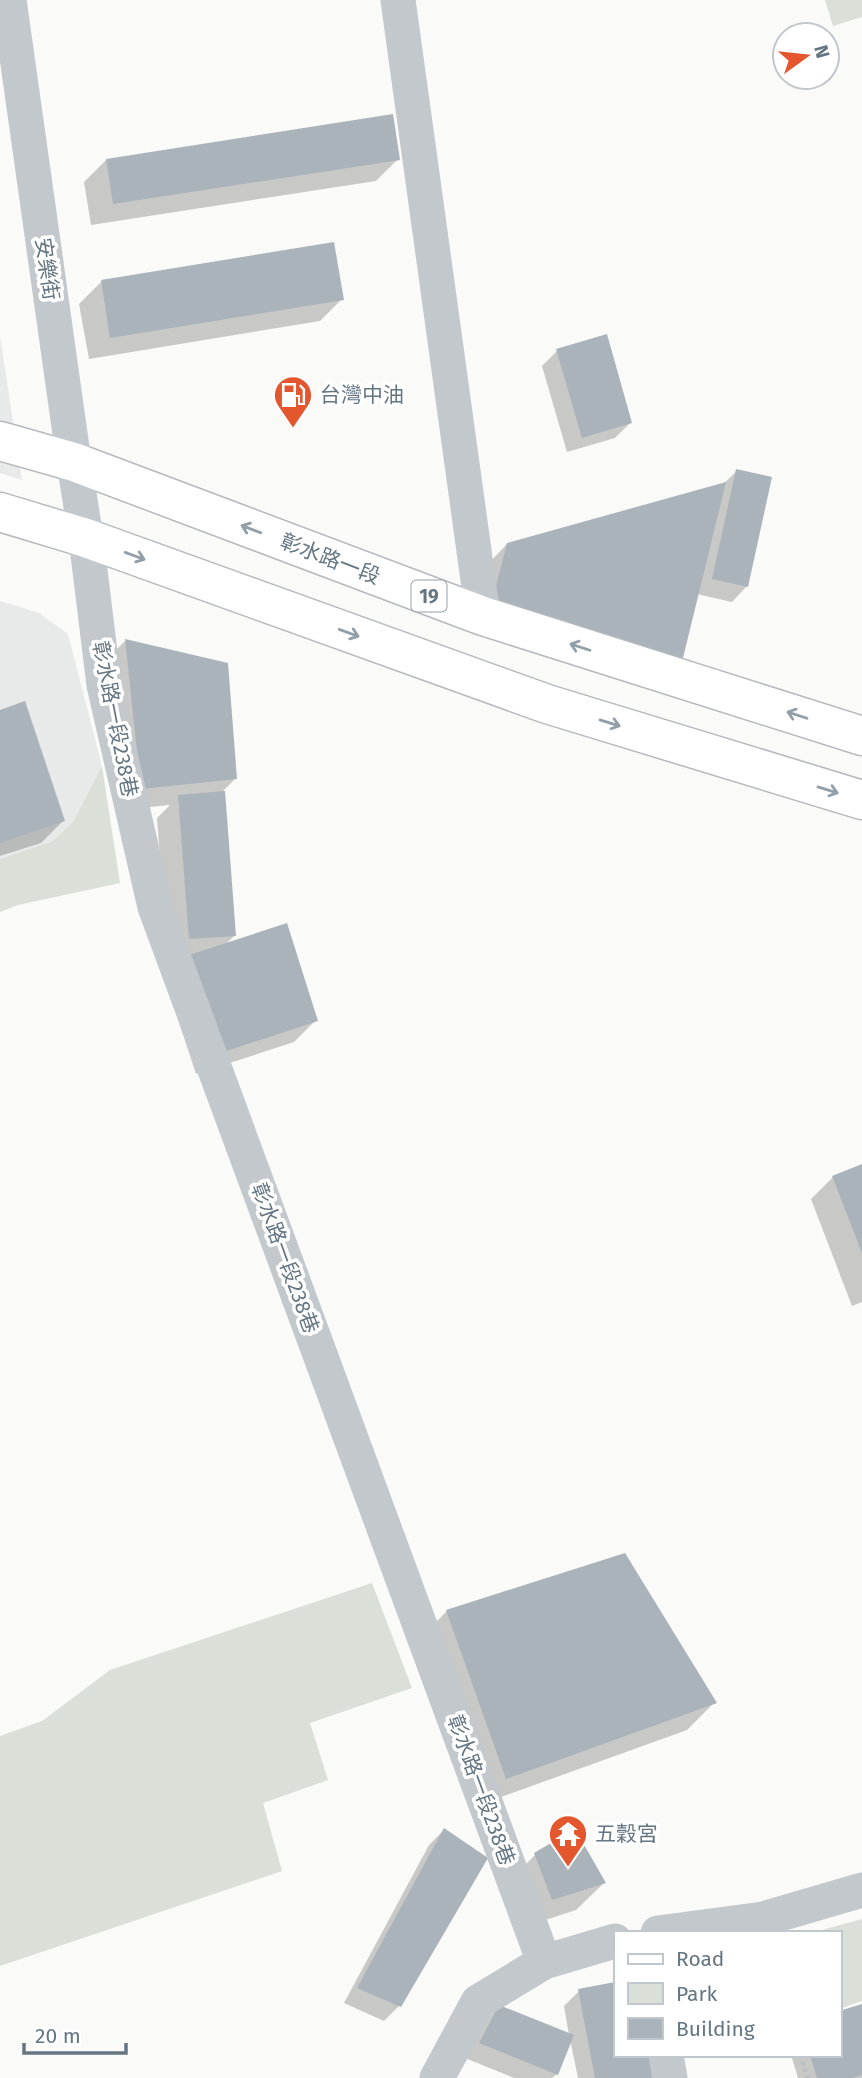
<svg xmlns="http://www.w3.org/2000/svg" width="862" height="2078" font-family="'Fira Sans','Noto Sans TC',sans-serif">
<rect width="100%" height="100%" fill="#fafaf8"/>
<g fill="#e8e9e9">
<path d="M0,336L22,480L0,473Z"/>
<path d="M0,601L39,613L68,634L102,766L73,822L53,841L0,859Z"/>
</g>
<g fill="#dadfd7">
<path d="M825,0H862V17L833,26Z"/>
<path d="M102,766L120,883L18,905L0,912V859L53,841L73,822Z"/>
<path d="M372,1583L412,1688L310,1723L328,1780L263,1803L282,1871L0,1966V1736L42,1721L110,1670Z"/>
<path d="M862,1919V2001L839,2009V1933H811Z"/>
</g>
<g fill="#0003">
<path d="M398,159L376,181L91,225L84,182L106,160Z"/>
<path d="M101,282L342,299L320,321L89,359L79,304Z"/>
<path d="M557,351L630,423L615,438L567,452L542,366Z"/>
<path d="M737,471L747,586L732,602L697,594L682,657L660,679L469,631L485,567L507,544L722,485Z"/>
<path d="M125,641L227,665L235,779L223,791L235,935L224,946L316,1020L294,1042L196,1074L165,980L168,960L157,818L170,805L119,810L103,663Z"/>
<path d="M0,712L63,821L41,843L0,856Z"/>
<path d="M862,1166V1302L852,1306L811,1199L833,1177Z"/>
<path d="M447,1611L714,1703L687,1730L479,1805L419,1639Z"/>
<path d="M444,1830L399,2006L384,2021L344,2003L429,1845Z"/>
<path d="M535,1855L604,1883L576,1910L524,1927L507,1883Z"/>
<path d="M615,1984V2055L655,2078H578L570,2039L557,2074L552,2078H514L465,2058L484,2022L499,2007L569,2035L564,2006L579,1991Z"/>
<path d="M862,2006V2078H798L791,2055H839Z"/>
</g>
<g fill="#aab3b9">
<path d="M393,114L400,160L113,204L106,159Z"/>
<path d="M334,242L344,300L110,338L101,280Z"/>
<path d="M607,334L632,423L582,438L556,349Z"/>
<path d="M736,469L772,477L748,587L712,579Z"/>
<path d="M726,482L683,658L490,609L507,543Z"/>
<path d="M125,639L228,663L237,779L141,789Z"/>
<path d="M25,701L65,821L0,843V710Z"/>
<path d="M225,791L236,936L189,939L178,795Z"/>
<path d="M287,923L318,1021L217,1054L186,956Z"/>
<path d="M862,1164V1253L832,1176Z"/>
<path d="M625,1553L717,1703L506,1779L446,1610Z"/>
<path d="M444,1828L488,1858L401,2007L357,1988Z"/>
<path d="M575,1829L606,1883L552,1900L534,1853Z"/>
<path d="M615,1982V2055H652L656,2078H595L578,1989Z"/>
<path d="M862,2004V2075L852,2078H817L810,2055H839V2011Z"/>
<path d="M499,2005L574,2035L558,2075L479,2043Z"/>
</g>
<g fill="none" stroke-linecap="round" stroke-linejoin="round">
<g stroke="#b5babe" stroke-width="41">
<g id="major">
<path d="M0,441L74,462L483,616L862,736"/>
<path d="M0,512L86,538L547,704L862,800"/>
</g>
</g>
<path stroke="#bbbfc2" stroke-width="4.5" stroke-dasharray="3.5 3.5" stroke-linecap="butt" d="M801,2055L807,2078"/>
<g stroke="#c3c8cc" stroke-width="35">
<path d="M9,0L74,462L86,538L104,685L155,907L544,1962"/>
<path d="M398,0L483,616"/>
<path d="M658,1933L763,1919L862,1890"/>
<path d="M666,2055L670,2078"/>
<path d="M437,2078L478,2002L544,1962L615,1941"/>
</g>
<use href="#major" stroke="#fff" stroke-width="38"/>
</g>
<defs><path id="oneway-shaft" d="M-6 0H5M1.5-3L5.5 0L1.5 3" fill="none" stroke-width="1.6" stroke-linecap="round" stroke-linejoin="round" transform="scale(1.75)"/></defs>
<g stroke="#939fa8">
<use href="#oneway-shaft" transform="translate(251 529) rotate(-159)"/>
<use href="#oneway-shaft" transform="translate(135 556) rotate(20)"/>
<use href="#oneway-shaft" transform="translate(349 633) rotate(20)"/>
<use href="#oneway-shaft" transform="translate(580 647) rotate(-162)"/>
<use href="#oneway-shaft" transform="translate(797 715) rotate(-162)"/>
<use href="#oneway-shaft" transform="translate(610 723) rotate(17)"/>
<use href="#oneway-shaft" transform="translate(828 790) rotate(17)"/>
</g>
<defs>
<g id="fuel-pin" transform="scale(2.0125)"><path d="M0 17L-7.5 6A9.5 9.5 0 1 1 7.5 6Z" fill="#e4572e" stroke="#fff"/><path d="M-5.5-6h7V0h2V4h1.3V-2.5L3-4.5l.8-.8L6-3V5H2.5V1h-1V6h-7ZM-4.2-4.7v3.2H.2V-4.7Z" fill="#fff"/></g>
<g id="temple-pin" transform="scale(2.0125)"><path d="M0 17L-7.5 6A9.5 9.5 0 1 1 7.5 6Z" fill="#e4572e" stroke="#fff"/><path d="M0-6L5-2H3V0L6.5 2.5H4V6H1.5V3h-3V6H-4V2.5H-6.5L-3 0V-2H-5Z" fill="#fff"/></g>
</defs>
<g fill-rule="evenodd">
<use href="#fuel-pin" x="293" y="395"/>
<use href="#temple-pin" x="568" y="1834"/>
</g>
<g text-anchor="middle" stroke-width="7" stroke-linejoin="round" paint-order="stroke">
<rect fill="#fff" stroke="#939fa8" stroke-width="2" x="411.5" y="580.5" width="35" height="31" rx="5"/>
<g font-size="19" font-weight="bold" fill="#657683">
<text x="429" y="603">19</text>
</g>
<g font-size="21" fill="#657683" stroke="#fff">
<text transform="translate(47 269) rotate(82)" y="7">安樂街</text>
<text transform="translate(330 559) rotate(21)" y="7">彰水路一段</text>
<text transform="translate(115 719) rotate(79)" y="7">彰水路一段238巷</text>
<text transform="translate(285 1258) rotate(70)" y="7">彰水路一段238巷</text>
<text transform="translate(481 1790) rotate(70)" y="7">彰水路一段238巷</text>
</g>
<g font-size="21" fill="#657683" stroke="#fff" text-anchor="start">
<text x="320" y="402">台灣中油</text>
<text x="595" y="1841">五穀宮</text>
</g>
</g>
<rect x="614" y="1931" width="228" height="126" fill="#ffffff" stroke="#c1c8cd" stroke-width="2"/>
<rect x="628" y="1954" width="35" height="10" fill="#ffffff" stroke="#c1c8cd" stroke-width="2"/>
<text x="676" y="1966" font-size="21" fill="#657683">Road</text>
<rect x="628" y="1983" width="35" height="21" fill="#dadfd7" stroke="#c1c8cd" stroke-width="2"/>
<text x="676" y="2001" font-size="21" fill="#657683">Park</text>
<rect x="628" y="2018" width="35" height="21" fill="#aab3b9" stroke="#c1c8cd" stroke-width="2"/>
<text x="676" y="2036" font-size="21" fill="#657683">Building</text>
<g transform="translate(806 56) rotate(75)"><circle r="33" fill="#ffffff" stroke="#c1c8cd" stroke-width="2"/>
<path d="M0-5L12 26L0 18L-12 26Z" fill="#e4572e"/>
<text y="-10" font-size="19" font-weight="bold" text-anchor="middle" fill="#657683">N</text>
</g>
<path d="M24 2043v10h102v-10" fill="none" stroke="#657683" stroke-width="3.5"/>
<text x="35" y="2043" font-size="21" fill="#657683" stroke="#ffffff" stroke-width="5" paint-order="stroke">20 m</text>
</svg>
